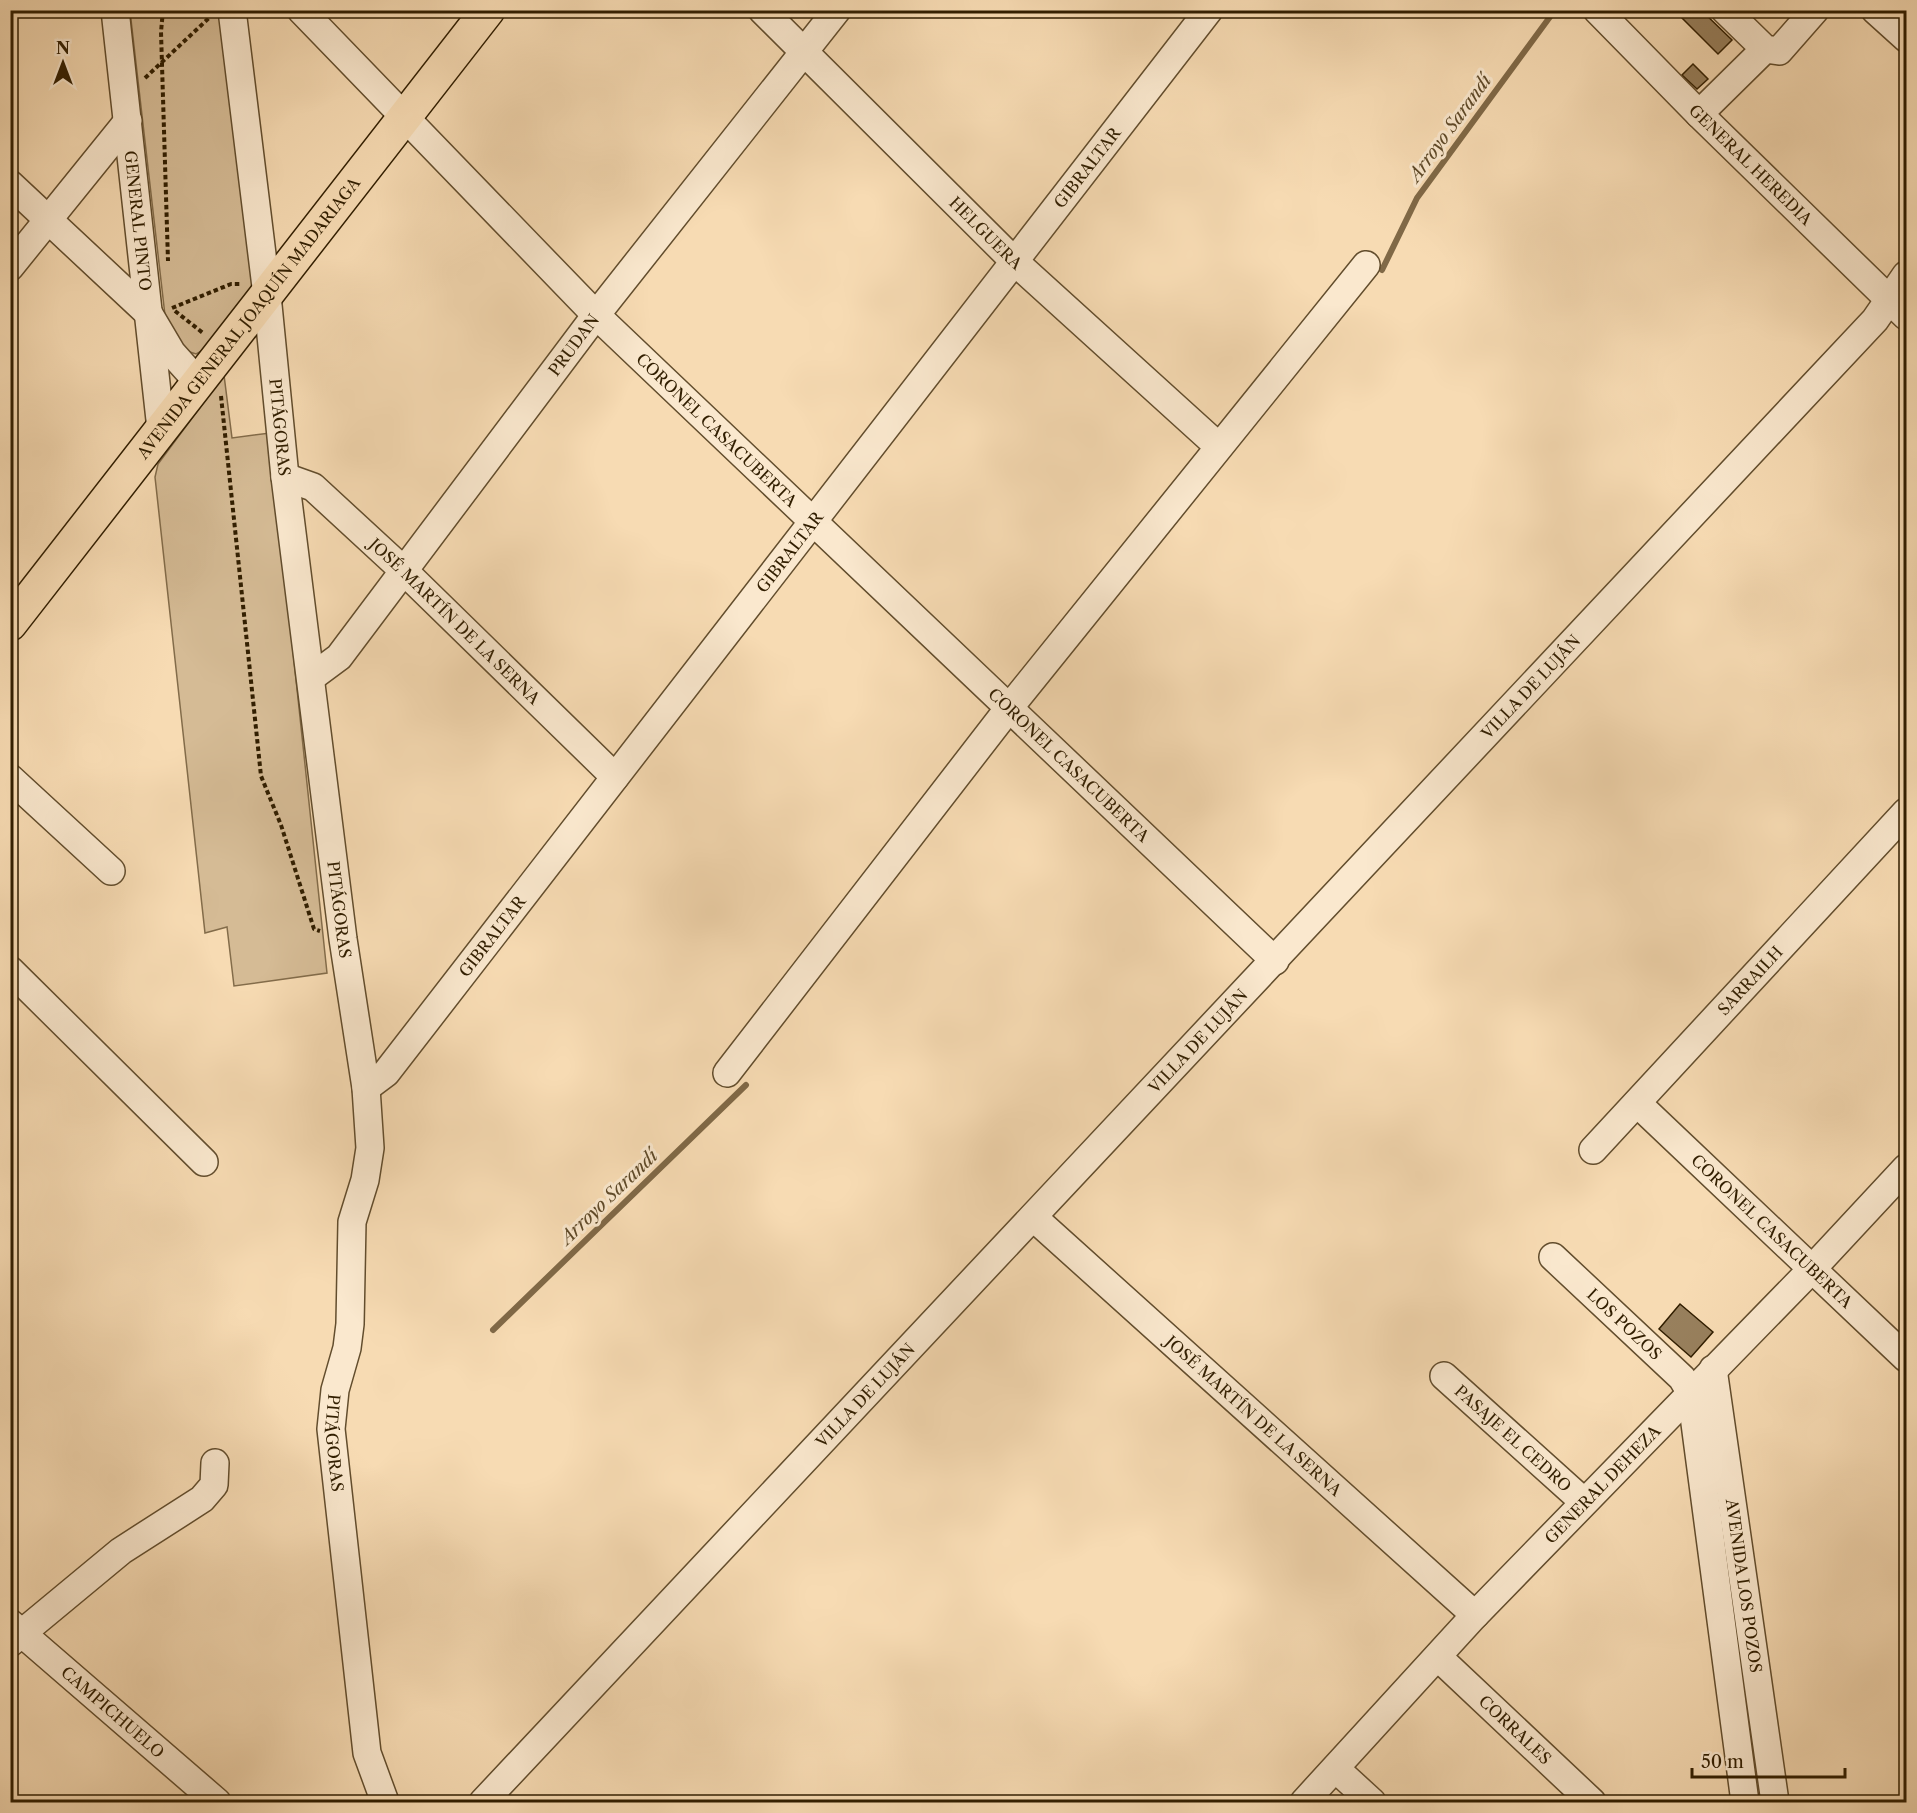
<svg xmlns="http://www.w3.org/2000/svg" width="1917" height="1813" font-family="'Libre Caslon Text',serif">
<rect width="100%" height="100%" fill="#f7dbb3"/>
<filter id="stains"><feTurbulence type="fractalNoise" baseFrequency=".00333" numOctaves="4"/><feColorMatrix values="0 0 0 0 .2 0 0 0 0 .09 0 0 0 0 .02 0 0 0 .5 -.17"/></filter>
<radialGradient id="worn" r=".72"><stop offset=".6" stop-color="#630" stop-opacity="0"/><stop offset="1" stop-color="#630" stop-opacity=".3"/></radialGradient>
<g fill="#d5bb95" stroke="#836c4a" stroke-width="1.5">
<path d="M130,11H221L255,282L213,345L196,354L184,350L166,324Z"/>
<path d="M224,375L232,438L270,433L327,973L234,986L227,927L205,933L155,477L158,464Z"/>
</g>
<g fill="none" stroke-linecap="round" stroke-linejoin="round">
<g stroke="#806947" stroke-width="6">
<path d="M1382,270L1417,198L1555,10"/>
<path d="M493,1330L746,1085"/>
</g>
</g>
<g fill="#98805d" stroke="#311e00" stroke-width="1.5">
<path d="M1674,10H1701L1732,40L1718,54Z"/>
<path d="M1693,64L1708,79L1697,89L1682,75Z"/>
<path d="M1680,1304L1713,1332L1691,1357L1659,1329Z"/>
</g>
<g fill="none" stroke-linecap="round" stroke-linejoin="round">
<g stroke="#624d2d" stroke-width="30">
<g id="minor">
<path id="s1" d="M115,10L161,429"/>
<path id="s2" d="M232,10L267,295L285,477L343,939L366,1088L370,1148L365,1180L352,1222L350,1324L347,1348L335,1390L331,1429L367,1753L385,1802"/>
<path id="s3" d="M301,10L596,315L1275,961"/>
<path id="s4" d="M762,10L1014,261L1218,446"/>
<path id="s5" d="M1597,10L1699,114L1906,316"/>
<path d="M1725,10L1765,49L1779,51L1815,10"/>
<path d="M1875,10L1906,38"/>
<path d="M1699,114L1765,49"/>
<path d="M10,184L149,314L172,353L198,382"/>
<path d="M10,267L128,121"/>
<path id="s6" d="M285,477L313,487L403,570L615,777"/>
<path id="s7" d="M312,677L339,657L596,315L837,10"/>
<path d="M10,778L111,871"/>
<path d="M10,970L204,1162"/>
<path d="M727,1073L1009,708L1366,265"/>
<path id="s8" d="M366,1088L386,1073L1209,10"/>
<path id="s9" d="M1637,1103L1906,1358"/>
<path id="s10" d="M1593,1150L1906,812"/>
<path id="s11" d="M1033,1217L1475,1615"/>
<path id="s12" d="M1553,1257L1682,1378L1691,1393L1745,1802"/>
<path id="s13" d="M1713,1369L1775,1802"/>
<path id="s14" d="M1444,1376L1584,1502"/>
<path id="s15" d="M10,1623L217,1802"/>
<path d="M10,1643L121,1551L202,1499L214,1485L215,1463"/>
<path id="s16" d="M1438,1657L1592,1802"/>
<path d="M1336,1769L1372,1802"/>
<path id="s17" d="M483,1802L1875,320L1906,275"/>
<path id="s18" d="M1304,1802L1475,1615L1812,1269L1906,1168"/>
</g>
</g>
<g stroke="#311e00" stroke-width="36">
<g id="major">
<path id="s19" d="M10,624L488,10"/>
</g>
</g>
<g stroke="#311e00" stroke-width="4" stroke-dasharray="4.5 3" stroke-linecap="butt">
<path d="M163,10L161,32L168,261"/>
<path d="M145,78L210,17"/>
<path d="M172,308L231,284H241"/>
<path d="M175,311L203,333"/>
<path d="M221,396L261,776L281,825L314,929L320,931"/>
</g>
<use href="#minor" stroke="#fae8ce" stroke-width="27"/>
<use href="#major" stroke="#f7dbb3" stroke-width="33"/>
</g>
<g text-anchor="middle" stroke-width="6" stroke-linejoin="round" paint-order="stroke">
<g font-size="16" fill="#311e00" stroke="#fae8ce">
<text dy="6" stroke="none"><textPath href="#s5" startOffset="218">GENERAL HEREDIA</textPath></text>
<text dy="6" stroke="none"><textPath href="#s8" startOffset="1170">GIBRALTAR</textPath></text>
<text dy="6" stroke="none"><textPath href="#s1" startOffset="212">GENERAL PINTO</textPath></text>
<text dy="6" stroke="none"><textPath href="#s4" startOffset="316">HELGUERA</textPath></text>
<text dy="6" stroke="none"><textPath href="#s19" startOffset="388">AVENIDA GENERAL JOAQUÍN MADARIAGA</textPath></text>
<text dy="6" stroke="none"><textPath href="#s7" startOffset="424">PRUDAN</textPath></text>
<text dy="6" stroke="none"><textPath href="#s2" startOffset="420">PITÁGORAS</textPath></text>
<text dy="6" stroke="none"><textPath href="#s3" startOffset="591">CORONEL CASACUBERTA</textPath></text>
<text dy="6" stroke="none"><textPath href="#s8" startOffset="684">GIBRALTAR</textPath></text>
<text dy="6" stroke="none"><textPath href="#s6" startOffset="225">JOSÉ MARTÍN DE LA SERNA</textPath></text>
<text dy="6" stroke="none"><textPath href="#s17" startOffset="1530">VILLA DE LUJÁN</textPath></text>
<text dy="6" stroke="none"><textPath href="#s3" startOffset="1077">CORONEL CASACUBERTA</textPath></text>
<text dy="6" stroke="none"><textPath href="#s2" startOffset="906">PITÁGORAS</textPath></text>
<text dy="6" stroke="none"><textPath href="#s8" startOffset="198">GIBRALTAR</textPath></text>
<text dy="6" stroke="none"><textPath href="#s10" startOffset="231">SARRAILH</textPath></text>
<text dy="6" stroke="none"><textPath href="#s17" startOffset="1044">VILLA DE LUJÁN</textPath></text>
<text dy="6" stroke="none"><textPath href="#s9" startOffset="186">CORONEL CASACUBERTA</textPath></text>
<text dy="6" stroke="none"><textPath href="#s12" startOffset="98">LOS POZOS</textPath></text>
<text dy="6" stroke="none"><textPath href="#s17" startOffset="558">VILLA DE LUJÁN</textPath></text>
<text dy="6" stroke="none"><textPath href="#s11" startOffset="297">JOSÉ MARTÍN DE LA SERNA</textPath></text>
<text dy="6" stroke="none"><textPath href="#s14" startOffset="93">PASAJE EL CEDRO</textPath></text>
<text dy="6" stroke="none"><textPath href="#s2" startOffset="1446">PITÁGORAS</textPath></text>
<text dy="6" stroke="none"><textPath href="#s18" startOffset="436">GENERAL DEHEZA</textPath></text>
<text dy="6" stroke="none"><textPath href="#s13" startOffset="219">AVENIDA LOS POZOS</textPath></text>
<text dy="6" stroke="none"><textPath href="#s15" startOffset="136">CAMPICHUELO</textPath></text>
<text dy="6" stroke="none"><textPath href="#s16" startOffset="106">CORRALES</textPath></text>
</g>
<g font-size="18" font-style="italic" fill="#5f4a29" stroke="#fae8ce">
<text transform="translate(1450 128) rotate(-54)" y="6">Arroyo Sarandí</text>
<text transform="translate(609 1197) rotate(-44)" y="6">Arroyo Sarandí</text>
</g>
</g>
<rect width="1917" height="1813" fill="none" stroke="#f7dbb3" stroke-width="36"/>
<rect x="12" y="12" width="1893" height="1789" fill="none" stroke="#311e00" stroke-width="3"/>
<rect x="18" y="18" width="1881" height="1777" fill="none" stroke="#311e00" stroke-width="1.5"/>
<g transform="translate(63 63)" stroke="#fae8ce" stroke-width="4.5" paint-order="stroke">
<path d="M0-4.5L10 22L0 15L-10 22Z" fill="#311e00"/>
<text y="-9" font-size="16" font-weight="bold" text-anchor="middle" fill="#311e00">N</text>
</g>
<path d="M1692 1768v9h153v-9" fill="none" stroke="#311e00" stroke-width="3"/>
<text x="1701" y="1768" font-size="18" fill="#311e00" stroke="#fae8ce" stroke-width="4.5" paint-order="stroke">50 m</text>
<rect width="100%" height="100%" filter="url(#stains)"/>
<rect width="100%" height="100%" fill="url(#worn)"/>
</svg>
